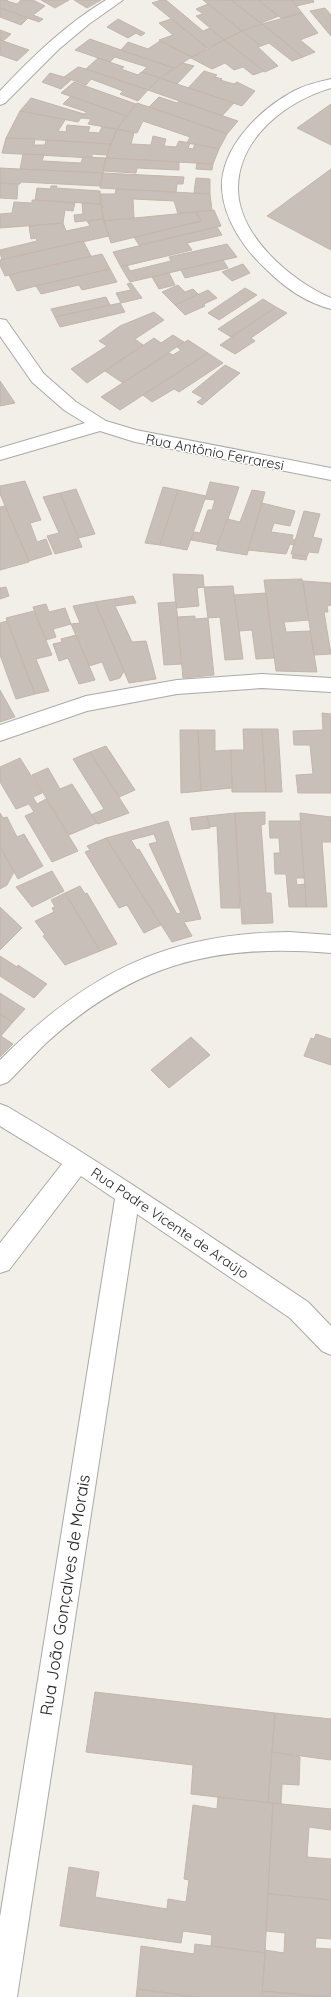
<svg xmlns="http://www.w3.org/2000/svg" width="331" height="1997" font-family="Quicksand,sans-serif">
<rect width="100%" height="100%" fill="#f2efe9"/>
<g fill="#c7bfb8" stroke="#c4b6ab" fill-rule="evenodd">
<path d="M0,0H8L7,1L17,4L21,0H33L45,6L33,15L43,19L39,22L0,8Z"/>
<path d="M41,0H69L55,8Z"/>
<path d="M74,0H101L87,8Z"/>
<path d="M161,0H166L203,31L210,28L224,40L207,48L152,3Z"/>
<path d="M203,0H231L262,24L242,31Z"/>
<path d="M231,0H258L279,16L261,23Z"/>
<path d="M258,0H292L302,13L281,18Z"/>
<path d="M292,0H313L314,2L296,6Z"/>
<path d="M208,4L242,31L224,40L196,16L203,14L196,9Z"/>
<path d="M0,8L28,18L21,25L0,17Z"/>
<path d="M325,8L331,15V36L310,11Z"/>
<path d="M302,13L318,33L300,40L315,52L303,57L262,24Z"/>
<path d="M118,19L145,33L141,36L136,33L128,38L107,27Z"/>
<path d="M171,19L193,36L207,48L192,57L159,40L173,35L159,23Z"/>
<path d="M262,24L303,57L292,61L269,43L261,46L242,31Z"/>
<path d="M0,30L11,34L3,41L0,40Z"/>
<path d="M242,31L261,46L258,47L278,66L265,72L224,40Z"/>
<path d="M90,39L121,50L174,68L160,78L142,72L147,67L115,57L110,62L75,50Z"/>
<path d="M0,40L3,41L29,50L17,61L0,55Z"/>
<path d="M224,40L264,71L253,75L243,67L234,70L225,63L212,69L191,58Z"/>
<path d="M160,41L192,57L174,68L121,50L128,42L148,49Z"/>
<path d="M98,58L124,67L121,69L138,75L141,72L160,78L148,90L86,69Z"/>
<path d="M183,63L194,66L177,84L160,78Z"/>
<path d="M78,67L86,69L148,90L138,101L120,94L123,91L91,79L86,85L64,77Z"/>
<path d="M204,71L217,75L215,77L222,79L220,80L234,84L237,82L255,91L242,106L188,88Z"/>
<path d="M50,73L64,77L71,80L61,89L42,82Z"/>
<path d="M160,78L177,84L234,103L222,116L148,90Z"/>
<path d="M74,82L136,104L126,116L61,93Z"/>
<path d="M71,96L126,116L117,129L88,124L91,119L81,118L78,122L20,111L31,98L84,114L87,112L63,104Z"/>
<path d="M159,97L177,103L179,101L238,121L227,134L149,107Z"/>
<path d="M137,103L149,107L227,134L219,149L187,143L190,137L143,121L137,133L117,129Z"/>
<path d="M331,104V145L297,128Z"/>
<path d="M20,111L65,120L58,131L66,132L67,125L90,127L88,132L99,133L102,127L117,129L111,144L6,138Z"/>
<path d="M117,129L134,133L131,144L151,145L153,136L166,139L164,146L176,147L179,141L190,143L188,148L193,149L195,144L219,149L213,164L106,158Z"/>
<path d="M6,138L35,139L34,145H45L46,140L111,144L107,155L92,154V158L2,153Z"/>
<path d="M23,154L44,155L42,161L81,163L83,157L106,158L103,173L20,169Z"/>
<path d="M106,158L179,162V170L137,168L136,173L103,171Z"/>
<path d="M197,163L213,164L212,170L196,169Z"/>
<path d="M0,168L20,169L103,173L100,186L21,182L20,184L0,183Z"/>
<path d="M331,169V250L267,216Z"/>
<path d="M103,173L184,177L183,184H177L176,192L100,188Z"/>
<path d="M196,178L210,179V194L194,193Z"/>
<path d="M0,183L18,184L17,199L0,198Z"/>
<path d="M51,186H57L56,188L100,191L101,204L35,200L37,188L50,189Z"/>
<path d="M116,189L210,194L212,210L178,214L174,201L133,199L134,218L104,221L100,194H115Z"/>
<path d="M32,200H35L75,203L73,211L65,210L63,223L0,228V214L12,213L14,202L32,203Z"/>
<path d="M82,203L101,204L103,219L75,222L74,215L83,214Z"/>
<path d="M214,210L221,226L139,245L134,237L201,221L196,212Z"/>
<path d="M196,212L201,221L111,243L104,221Z"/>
<path d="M103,219L109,236L2,260L1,256L0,250L37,241L36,238L31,239L29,226L63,223L66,231L90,226L87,221Z"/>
<path d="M217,227L222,235L187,243L192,250L121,267L113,252Z"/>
<path d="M83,241L91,256L5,276L0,265V260Z"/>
<path d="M227,244L237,257L130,282L121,267L127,265L130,271L171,261L169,257Z"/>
<path d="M102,254L110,269L36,286L17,291L9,275Z"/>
<path d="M223,260L228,268L185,278L181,270Z"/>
<path d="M243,264L250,273L232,281L222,272Z"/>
<path d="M110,269L117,282L82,290L79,285L41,294L36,286Z"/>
<path d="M169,273L175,285L159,289L152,277Z"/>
<path d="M131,283L142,298L121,303L116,293L131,290L127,284Z"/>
<path d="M178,285L185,292L193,289L199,295L175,305L162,292Z"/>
<path d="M245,288L257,295L219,320L208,313Z"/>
<path d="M208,290L217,298L204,304L205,306L185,315L175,305Z"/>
<path d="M106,297L110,305L55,317L51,309Z"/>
<path d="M263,299L276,307L231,337L218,329Z"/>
<path d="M120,303L125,312L60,327L55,317Z"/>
<path d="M276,307L287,313L251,338L255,341L235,354L220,345Z"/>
<path d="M154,312L164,320L135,339L143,345L87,383L71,369L107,346L99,341L120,326Z"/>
<path d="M173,335L184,342L123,383L105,371L154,338L161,343Z"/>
<path d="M188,340L208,353L120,410L101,397L169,353L173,355L181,350L177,347Z"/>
<path d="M208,353L223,363L179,392L174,389L152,402L143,395Z"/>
<path d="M225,365L240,373L202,405L197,402L203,398L192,392Z"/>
<path d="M0,381L15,403L0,406Z"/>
<path d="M25,481L41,520L30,523L37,542L46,539L52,554L29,561L0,494V486Z"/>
<path d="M210,482L239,487L219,545L191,540L194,532L200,533L208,510H212L215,500L205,499Z"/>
<path d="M163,487L178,490L160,545L145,543Z"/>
<path d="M76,489L95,534L78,538L60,493Z"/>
<path d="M178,490L206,496L187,550L160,545Z"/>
<path d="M252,490L265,492L247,555L216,550L227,519L240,522Z"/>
<path d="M60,493L82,547L55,554L47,536L59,533L43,497Z"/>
<path d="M262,503L295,511L290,526L274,523L271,532L293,535L292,539L295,540L294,545L290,544L286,554L248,550Z"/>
<path d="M5,506L29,562L0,570V507Z"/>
<path d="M304,511L320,514L313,537L322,539L318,553L309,552L307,556L291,554Z"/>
<path d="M293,555L307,556L306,560L292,558Z"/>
<path d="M173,574L203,575L204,587L197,588L199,606L176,608Z"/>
<path d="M302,579L309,620L284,622L286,632L310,631L317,672L276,671L264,580Z"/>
<path d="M303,581L331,583V605L327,606L328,612H324L331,654L314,655Z"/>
<path d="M233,586L243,659L225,660L220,617L208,618L204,587Z"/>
<path d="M6,587L9,596L0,599V588Z"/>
<path d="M266,593L274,658L256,659L252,630L239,631L234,595Z"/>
<path d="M133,596L136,603L115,606L132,642L146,641L156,679L129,683L95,602Z"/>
<path d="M95,602L124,671L120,678L110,681L102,662L89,666L71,624L80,623L73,606Z"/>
<path d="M176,602L182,664L164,665L158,603Z"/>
<path d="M46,604L49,612L65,608L71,624L53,629L56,637L46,640L33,607Z"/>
<path d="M34,611L52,655L36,659L49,691L35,694L6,618Z"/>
<path d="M195,616V619L208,618L214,675L183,678L177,617Z"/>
<path d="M7,621L35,694L16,699L0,655V623Z"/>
<path d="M76,635L95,680L79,684L68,658L59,661L53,644L62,642L61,639Z"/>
<path d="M0,690L15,717L0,722Z"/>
<path d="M322,713L331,714V793H298L296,775L313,774L310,745H294L293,731L323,730Z"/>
<path d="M243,729H262L266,792H232L231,750H244Z"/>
<path d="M262,729H278L282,792H266Z"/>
<path d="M180,730H198L201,791L181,793Z"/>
<path d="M198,730H215V751L231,750L232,788L201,791Z"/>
<path d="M106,746L135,790L119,797L90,752Z"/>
<path d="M90,752L129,813L98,824L91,815L104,809L73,759Z"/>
<path d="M20,758L42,793L33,797L37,804L46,799L78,851L52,862L25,816L34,812L29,804L16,809L0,782V767Z"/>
<path d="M48,768L60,789L72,784L97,823L69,835L32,775Z"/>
<path d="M265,812V824L261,825L266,893H271L273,923L242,924L235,813Z"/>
<path d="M0,813L3,818L7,817L17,837L24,834L43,866L18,879L0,847Z"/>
<path d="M235,813L240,908H221L217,826L209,827L207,816Z"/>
<path d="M300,813L331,817V842H322L327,907H306Z"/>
<path d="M207,816L210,828L192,830L190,818Z"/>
<path d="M168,821L201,919L184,922L192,936L172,942L106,838ZM154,834L157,842L149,844L181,913L177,914L139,849L137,850L131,840Z"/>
<path d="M269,821H300L304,878H296L297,885L305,884L306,907H289L286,874H275L274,853H280L279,838H270Z"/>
<path d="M106,838L161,925L144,933L127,905L119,908L85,852L90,850L87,846Z"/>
<path d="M0,847L14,872L7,885L0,889Z"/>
<path d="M52,871L64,891L32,907L16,887Z"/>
<path d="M80,886L85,894L87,893L117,944L100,951L65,893Z"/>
<path d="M65,893L100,951L65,965L43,936L45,935L35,921L54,912L52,908L55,907L51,900Z"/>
<path d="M0,907L22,928L0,950Z"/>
<path d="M0,956L17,967L18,965L47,984L34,998L0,976Z"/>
<path d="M0,993L25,1009L13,1022L0,1014Z"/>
<path d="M0,1014L13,1022L1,1036L13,1044L0,1057Z"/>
<path d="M316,1034L331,1039V1065L304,1056L311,1038L314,1039Z"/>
<path d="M191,1037L210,1055L169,1088L151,1070Z"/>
<path d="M95,1692L275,1713L268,1803L191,1794L193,1765L86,1752Z"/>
<path d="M275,1713L331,1719V1760L272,1752Z"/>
<path d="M272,1752L300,1757L299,1785L282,1784L281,1804L268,1803Z"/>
<path d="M218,1797L273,1803L265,1953L211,1946L212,1935L183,1931L181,1943L60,1926L69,1867L99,1872L95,1897L167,1909L168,1899L186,1902L189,1880L184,1879L193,1805L217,1809Z"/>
<path d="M273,1803L331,1809V1830L309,1827L307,1857L331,1859V1900L268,1894Z"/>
<path d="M268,1894L331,1900V1939L316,1938L315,1948L331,1949V1997L262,1991L265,1950L284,1953L285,1933L266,1931Z"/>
<path d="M195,1944L265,1953L262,1997H197L137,1989L141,1946L194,1954Z"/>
<path d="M137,1989L197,1997H136Z"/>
<path d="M262,1991L324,1997H262Z"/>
</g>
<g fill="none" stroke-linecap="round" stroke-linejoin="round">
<g stroke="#a9a9a9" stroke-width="2">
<g id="minor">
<path d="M106,0H123L89,24L59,49L5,103L0,105V91C32,57 66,24 106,0Z"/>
<path d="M331,79V88C287,101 239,137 238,187C237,235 291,281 331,298V309C307,303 284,287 267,270C245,250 224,220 222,189C220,148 260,109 294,91C305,85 318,82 331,79Z"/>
<path d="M0,319L6,320L44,374L76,402L106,421L136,430L331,468V480L135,442L100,431L0,460V448L85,423L64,410L32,382L0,336Z"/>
<path d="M262,674L331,678V692L262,688L177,694L87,711L0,741V725L86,696L177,680Z"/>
<path d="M289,932L331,935V953C215,943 134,964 46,1043C33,1056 21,1069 8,1082L0,1085V1060C86,974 166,933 289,932Z"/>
<path d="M0,1104L8,1107C111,1168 208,1235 308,1302L331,1326V1355L322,1351L290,1318L137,1214L17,1997H0V1917L115,1199L81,1176L9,1270L0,1273V1243L62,1164L0,1126Z"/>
</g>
</g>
<use href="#minor" fill="#fff" fill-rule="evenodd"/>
</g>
<g text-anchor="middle" stroke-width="3" stroke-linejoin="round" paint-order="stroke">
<g font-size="14" fill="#222" stroke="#fff">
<text transform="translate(215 452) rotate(11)" y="5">Rua Antônio Ferraresi</text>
<text transform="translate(170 1223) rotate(34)" y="5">Rua Padre Vicente de Araújo</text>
</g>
<g font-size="17" fill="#222" stroke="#fff">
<text transform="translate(65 1595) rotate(-81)" y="6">Rua João Gonçalves de Morais</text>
</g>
</g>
</svg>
